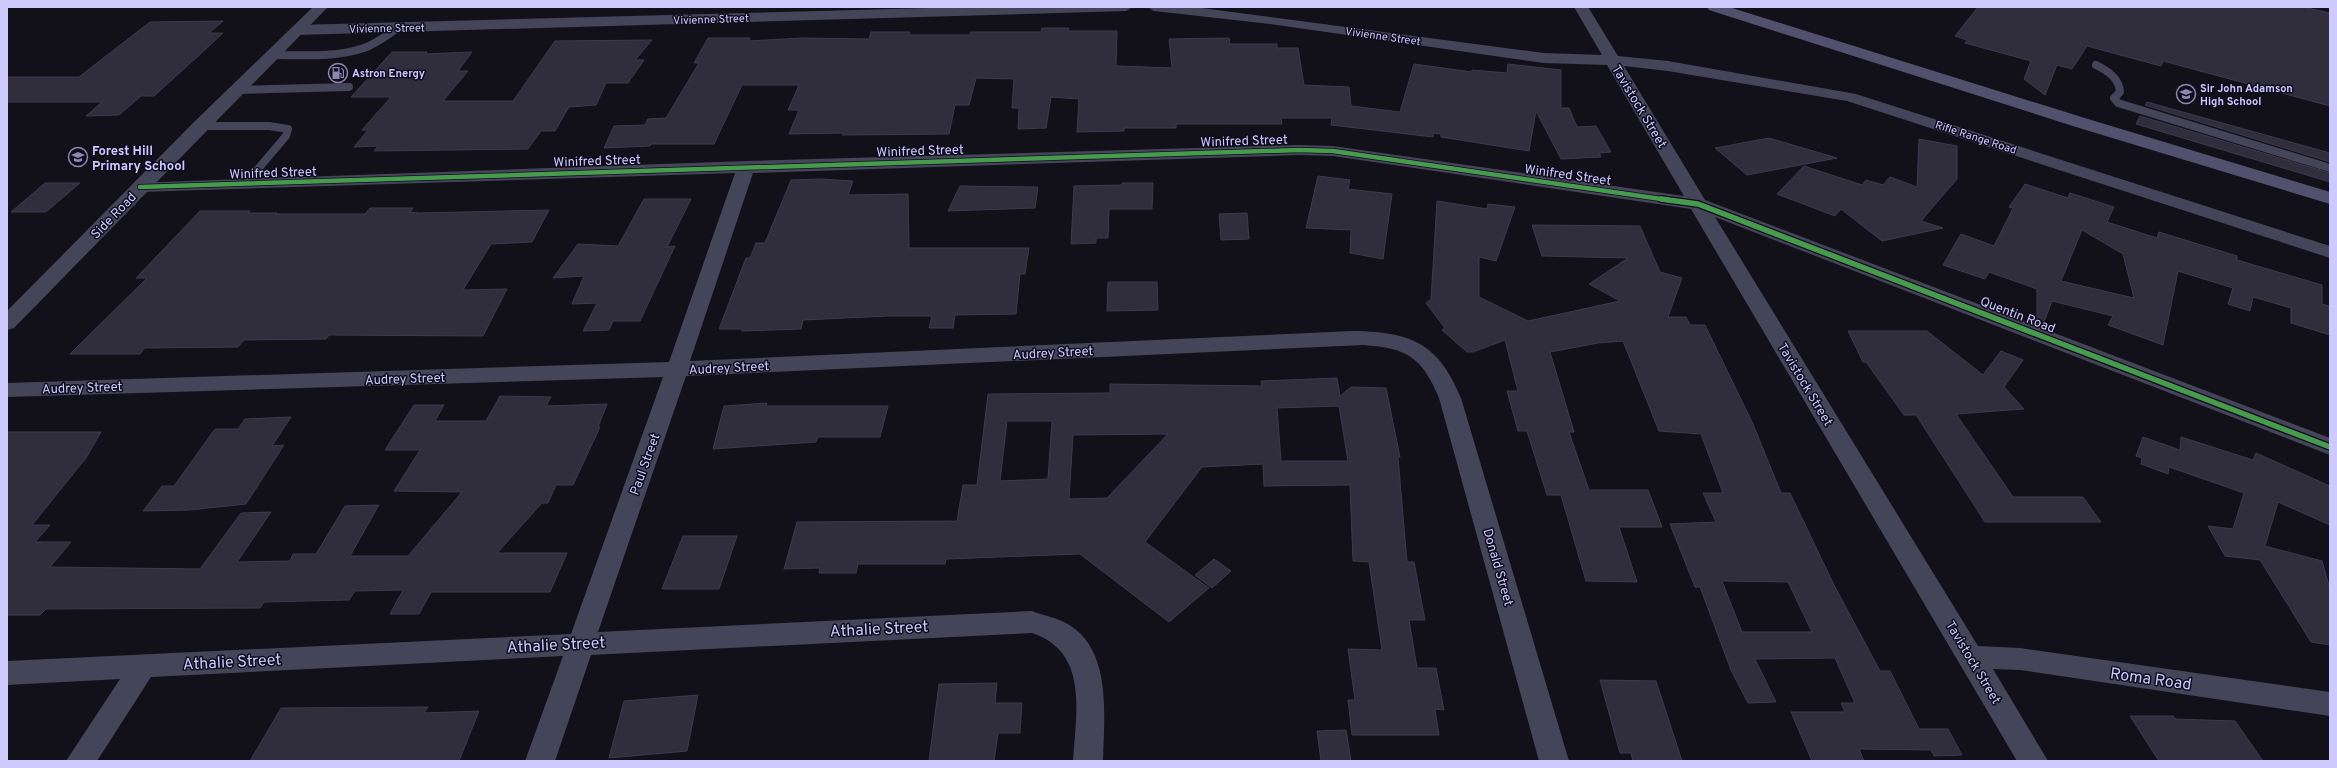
<svg xmlns="http://www.w3.org/2000/svg" width="2337" height="768" font-family="Overpass,sans-serif">
<rect width="100%" height="100%" fill="#121019"/>
<g fill="#302d3c" stroke="#3d3a4e" fill-rule="evenodd">
<path d="M1978,7H2303L2330,13V106L2163,61L2161,66L2087,46L2072,69L2057,65L2045,95L2024,79L2031,61L1965,43L1967,40L1955,36Z"/>
<path d="M223,21L209,33H223L196,58L154,96H141L119,115L86,116L102,102H7V77H79L150,22Z"/>
<path d="M1042,28H1069L1068,31H1117L1116,65L1118,66L1172,68L1169,39L1229,38L1230,44H1277V48H1298L1304,85L1349,87L1351,106L1400,112L1414,64L1472,72V70L1507,73L1508,64L1561,70V108H1569L1577,127L1596,126L1611,152L1599,153L1601,157L1561,159L1536,111L1529,151L1441,137V134L1434,133L1433,137L1331,125L1332,118H1281L1282,124H1176V128H1124V131L1077,132L1079,99L1051,97L1046,128L1018,129L1019,108H1012L1014,79L976,78L969,105H955L949,134L842,135L843,133L789,134L799,110H788L799,85H742L714,144H651L650,146L604,148L614,126L645,125L648,119L666,118L699,63H694L708,38H750L749,41L802,38L869,39L871,32H910L909,35H970L971,32H1041Z"/>
<path d="M652,40L635,60H644L628,83H606L596,105L569,107L555,131H541L528,149L374,151L378,146L354,147L368,130H362L391,97H351L392,52H427L425,54L472,52L458,71H468L443,101H513L555,41Z"/>
<path d="M2147,102L2330,153V162L2145,105Z"/>
<path d="M2140,116L2330,173V182L2136,124Z"/>
<path d="M1769,138L1837,158L1747,175L1715,148Z"/>
<path d="M1919,139L1957,146V179L1921,221L1943,228L1882,241L1841,209L1835,216L1777,194L1804,166L1862,185L1866,180L1883,185L1890,177L1917,187Z"/>
<path d="M1318,176L1350,180L1348,189L1392,194L1383,259L1350,253L1351,230L1306,228Z"/>
<path d="M821,179L853,181L848,195L908,194L909,248H1029L1025,274H1020L1016,314L955,315L953,328H929L932,316H888L803,320L801,329L742,331V329H719L746,258H750L756,243H765L791,180Z"/>
<path d="M45,183H80L46,212H11Z"/>
<path d="M1122,183H1153L1152,209H1109L1108,238H1096V243L1071,244L1074,186L1122,185Z"/>
<path d="M2025,184L2068,198L2070,193L2114,207L2107,222L2157,238L2159,232L2237,256V260L2322,285V304L2330,306V335L2291,323V308L2253,297L2250,311L2228,304L2233,288L2178,271L2163,345L2108,325L2113,316L2052,301L2042,327L2037,325V289L1989,272L1985,279L1943,265L1961,234L1994,246L2013,208L2009,207ZM2082,230L2123,254L2134,298L2061,281Z"/>
<path d="M960,186L1038,187L1035,208L948,211Z"/>
<path d="M644,199H691L667,247L675,246L640,321H613L609,330L583,331L597,303L572,304L584,276L553,278L578,244L618,246Z"/>
<path d="M1437,201L1487,209L1488,204L1515,207L1496,261L1479,257V297L1528,321L1620,301L1589,284L1628,258L1542,256L1532,225L1640,226L1660,272L1682,278L1668,317H1686L1690,325H1705L1753,424L1781,493H1790L1834,585L1880,671H1890L1919,729H1948L1962,755L1934,756L1931,750L1859,749L1864,761H1812L1791,712H1845L1841,703H1855L1835,658L1755,659L1776,702L1748,703L1731,670L1700,587H1695L1670,524L1716,522L1703,493H1723L1701,434L1659,431L1623,341L1598,343L1550,352L1574,432H1569L1589,490H1648L1662,527H1619L1637,582L1586,581L1561,495H1547L1527,431H1518L1507,391H1518L1505,340L1473,352H1467L1442,330L1445,328L1426,303L1431,299ZM1722,581L1788,582L1812,632H1742Z"/>
<path d="M370,208H413L410,212L420,213L549,210L532,242L491,244L463,290L507,289L483,336L329,335L326,339L244,340L238,347L145,348L140,354H70L147,278H136L200,211H250L248,213H277L276,214H365Z"/>
<path d="M1247,213L1249,239L1221,240L1219,214Z"/>
<path d="M1108,282H1157L1158,310L1107,311Z"/>
<path d="M1848,331H1927L1983,375L2001,351L2023,360L2004,387L2024,409L1956,414L2013,497H2083L2101,522H1985L1916,415H1904L1866,362H1863Z"/>
<path d="M1337,378L1340,396L1351,387L1386,388L1400,457H1398L1407,562H1414L1425,620H1409L1417,668H1436L1444,710L1435,709L1439,735H1352L1348,700H1355L1348,649L1382,650L1369,562L1353,561L1350,485L1264,486L1263,464L1202,467L1145,542L1209,588L1169,622L1080,554L946,559L945,564H858L856,573H819L820,568L784,569L797,522L957,521L963,485H977L988,394L1110,393V384L1262,386L1261,381ZM1339,406L1348,461H1281L1277,408ZM1007,421H1052L1048,479L1000,481ZM1168,434L1107,498L1069,499L1073,435Z"/>
<path d="M500,396L551,397L546,406L607,404L598,427H600L573,485H556L548,503H542L497,553H567L550,592H431L419,614H390L403,590L355,591L349,600L264,602L260,608L46,609L40,615H7V432H101L86,458L32,525H50L35,542H71L50,567L200,569L241,513L271,512L237,562L290,561L293,554H316L345,506L379,505L350,556H408L462,492L394,491L420,450H385L414,405H444L435,421H486Z"/>
<path d="M767,403L766,406H888L880,437H818L816,442L713,449L724,406Z"/>
<path d="M291,417L272,446L284,445L246,504L189,510L143,511L162,486H174L215,429H238L245,419Z"/>
<path d="M2143,437L2180,450L2181,437L2253,460L2256,453L2330,486V525L2278,502L2265,546L2322,561L2330,589V645L2311,642L2260,560L2225,556L2208,526L2233,529L2244,493L2169,467L2168,474L2141,464L2142,458L2136,456Z"/>
<path d="M683,536H737L719,589H662Z"/>
<path d="M1214,559L1231,571L1212,588L1195,575Z"/>
<path d="M1600,680L1656,681L1682,761H1633L1631,753H1620Z"/>
<path d="M997,683L995,703H1022L1020,733H998L994,761H929L939,684Z"/>
<path d="M698,695L687,751L609,758L624,701Z"/>
<path d="M428,707L424,713L479,711L459,761H250L281,708Z"/>
<path d="M2130,716H2173L2176,719L2235,721L2263,761H2159Z"/>
<path d="M1346,730L1351,761H1321L1317,731Z"/>
</g>
<g fill="none" stroke-linecap="round" stroke-linejoin="round">
<g stroke="#45455a" stroke-width="8">
<path d="M272,55C302,55 335,58 364,48C376,44 387,35 398,28"/>
<path d="M2096,65C2108,71 2119,78 2120,92L2114,98L2118,103L2330,168"/>
<path d="M236,90L349,87"/>
<path d="M200,126H269L288,129L286,136L246,183"/>
</g>
<g fill="#45455a" fill-rule="evenodd">
<path d="M966,7H1133L1126,11L297,35L289,30L297,25Z"/>
<path d="M1147,7H1194L1544,53L1602,55L1574,7H1588L1618,56L1668,61L1856,94L2330,246V258L1847,101L1668,71L1624,66L1705,200L2330,438V455L1715,217L1978,646L2020,648L2330,692V716L2020,670L1993,669L2048,761H2017L1691,209L1333,156L1299,155L753,173L690,361L1353,331C1412,332 1438,343 1461,398L1569,761H1539L1439,398C1422,357 1407,348 1363,345L686,376L598,632L1032,611C1042,615 1054,617 1064,622C1113,646 1104,716 1103,761H1073C1076,712 1089,652 1032,633L591,655L555,761H525L563,656L151,677L97,761H66L120,679L7,685V661L571,634L663,377L7,397V383L669,362L735,173L140,192L134,191L131,187L134,183L746,161L1299,145L1333,146L1684,196L1607,65L1544,63L1270,24L1154,11Z"/>
</g>
<path fill="#45455a" fill-rule="evenodd" d="M313,7H328L14,328L7,330V311L194,122Z"/>
<path fill="#52516d" fill-rule="evenodd" d="M1707,7H1729L2088,119L2330,192V204L2076,127L1709,10Z"/>
<g stroke="#0f0c1d" stroke-width="6">
<path id="cycleway-far1" d="M140,187L1299,150L1333,151L1668,200"/>
</g>
<g stroke="#0f0c1d" stroke-width="8">
<path id="cycleway" d="M1661,199L1698,204L2330,447"/>
</g>
<use href="#cycleway-far1" stroke="#469c4c" stroke-width="4.5"/>
<use href="#cycleway" stroke="#469c4c" stroke-width="5.5"/>
</g>
<defs>
<g id="fuel-ring" transform="scale(1)"><circle r="9.5" fill="#0f0c1d" stroke="#8c88ae" stroke-width="1.5"/><path d="M-5.5-6h7V0h2V4h1.3V-2.5L3-4.5l.8-.8L6-3V5H2.5V1h-1V6h-7ZM-4.2-4.7v3.2H.2V-4.7Z" fill="#8c88ae"/></g>
<g id="school-ring" transform="scale(1)"><circle r="9.5" fill="#0f0c1d" stroke="#8c88ae" stroke-width="1.5"/><path d="M0-5L7-2L0 1L-7-2ZM-4 1L0 2.5L4 1V4Q0 6-4 4Z" fill="#8c88ae"/></g>
</defs>
<g fill-rule="evenodd">
<use href="#fuel-ring" x="338" y="73"/>
<use href="#school-ring" x="2186" y="94"/>
<use href="#school-ring" x="78" y="157"/>
</g>
<g text-anchor="middle" stroke-width="3" stroke-linejoin="round" paint-order="stroke">
<g font-size="11" fill="#cec9fe" stroke="#0f0c1d">
<text transform="translate(711 19) rotate(-2)" y="4">Vivienne Street</text>
<text transform="translate(387 28) rotate(-1)" y="4">Vivienne Street</text>
<text transform="translate(1383 36) rotate(8)" y="4">Vivienne Street</text>
<text transform="translate(1976 137) rotate(18)" y="4">Rifle Range Road</text>
</g>
<g font-size="11" font-weight="bold" fill="#cec9fe" stroke="#0f0c1d" text-anchor="start">
<text x="352" y="77">Astron Energy</text>
<text x="2200" y="92">Sir John Adamson<tspan x="2200" dy="13">High School</tspan></text>
</g>
<g font-size="13" fill="#cec9fe" stroke="#0f0c1d">
<text transform="translate(1640 106) rotate(59)" y="5">Tavistock Street</text>
<text transform="translate(1244 140) rotate(-2)" y="5">Winifred Street</text>
<text transform="translate(920 150) rotate(-2)" y="5">Winifred Street</text>
<text transform="translate(597 160) rotate(-2)" y="5">Winifred Street</text>
<text transform="translate(273 172) rotate(-2)" y="5">Winifred Street</text>
<text transform="translate(1568 174) rotate(8)" y="5">Winifred Street</text>
<text transform="translate(113 215) rotate(-46)" y="5">Side Road</text>
<text transform="translate(2018 314) rotate(21)" y="5">Quentin Road</text>
<text transform="translate(1053 352) rotate(-3)" y="5">Audrey Street</text>
<text transform="translate(729 367) rotate(-3)" y="5">Audrey Street</text>
<text transform="translate(405 378) rotate(-2)" y="5">Audrey Street</text>
<text transform="translate(1806 384) rotate(59)" y="5">Tavistock Street</text>
<text transform="translate(82 387) rotate(-2)" y="5">Audrey Street</text>
<text transform="translate(644 464) rotate(-70)" y="5">Paul Street</text>
<text transform="translate(1499 567) rotate(74)" y="5">Donald Street</text>
<text transform="translate(1974 662) rotate(59)" y="5">Tavistock Street</text>
</g>
<g font-size="13" font-weight="bold" fill="#cec9fe" stroke="#0f0c1d" text-anchor="start">
<text x="92" y="155">Forest Hill<tspan x="92" dy="15">Primary School</tspan></text>
</g>
<g font-size="16" fill="#cec9fe" stroke="#0f0c1d">
<text transform="translate(879 628) rotate(-3)" y="6">Athalie Street</text>
<text transform="translate(556 644) rotate(-3)" y="6">Athalie Street</text>
<text transform="translate(232 661) rotate(-3)" y="6">Athalie Street</text>
<text transform="translate(2151 678) rotate(8)" y="6">Roma Road</text>
</g>
</g>
<rect width="2337" height="768" fill="none" stroke="#cec9fe" stroke-width="16"/>
</svg>
